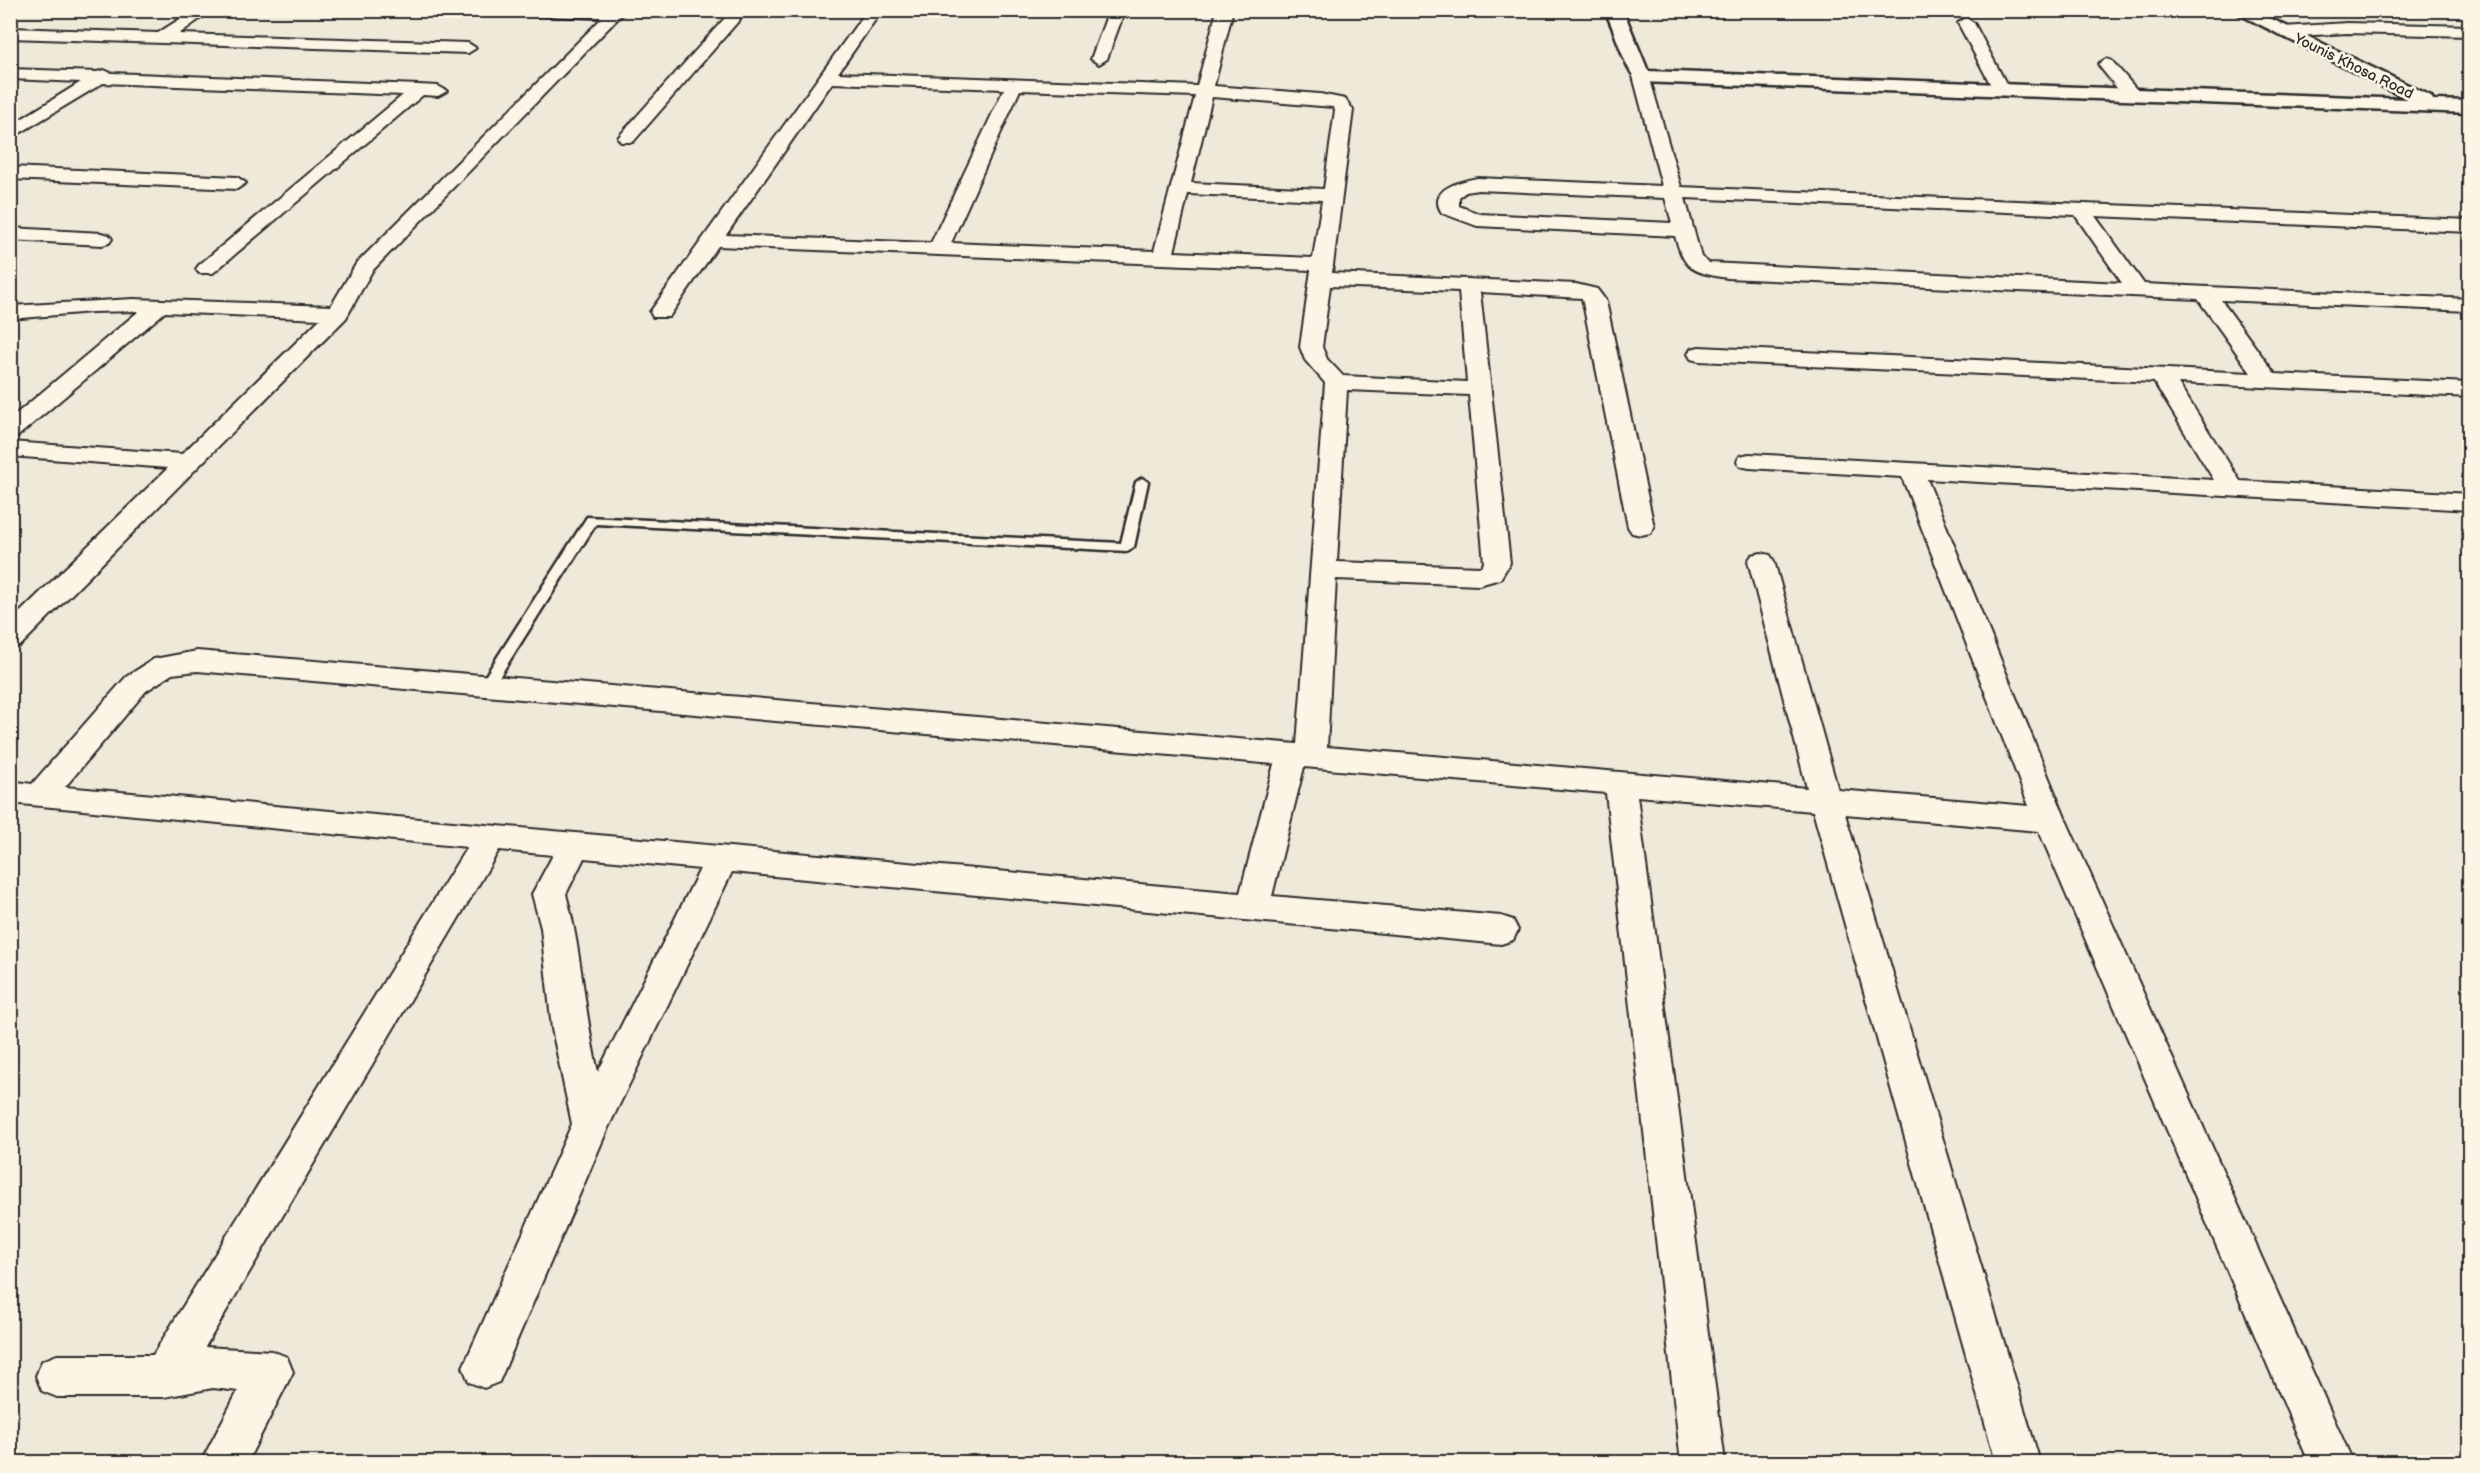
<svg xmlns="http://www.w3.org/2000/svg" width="2480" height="1473" font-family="'Balsamiq Sans',sans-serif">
<rect width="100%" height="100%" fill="#efe9da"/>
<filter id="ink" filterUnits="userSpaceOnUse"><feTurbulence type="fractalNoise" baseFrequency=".0167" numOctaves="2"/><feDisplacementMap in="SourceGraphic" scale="12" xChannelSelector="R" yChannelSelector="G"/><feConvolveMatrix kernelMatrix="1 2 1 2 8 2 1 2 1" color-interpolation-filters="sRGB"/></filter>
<g filter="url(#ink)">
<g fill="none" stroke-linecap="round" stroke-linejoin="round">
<g stroke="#2b2b2b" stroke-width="5">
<path id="service" d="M1142,478L1148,482L1134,547L1127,551L596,524L491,690H481L479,686L587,517L1121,543L1136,482Z"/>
</g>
<g stroke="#2b2b2b" stroke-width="4">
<g id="minor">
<path d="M194,10H212L179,34L468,43L476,48L468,53L10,38V28L158,33Z"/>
<path d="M508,10H626L372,271L346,318L20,646L10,648V622L168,468L10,456V442L182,454L320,319L165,312L18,436L10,438V419L139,311L92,312L10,319V306L133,299L331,306L356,264L602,18L515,15Z"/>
<path d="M732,10H748L633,142H621L618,138L621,134Z"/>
<path d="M867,10H882L838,73L1197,86L1217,10H1233L1214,86L1320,94L1345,99L1353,110L1332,273L1576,284L1597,289L1606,301L1654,527L1650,533L1641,535L1632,533L1628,527L1582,298L1480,292L1510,563L1500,579L1479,585L1336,579L1327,747L1807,788L1748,561L1752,555L1761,553L1770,555L1774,561L1838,790L2029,806L1902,477L1749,468L1740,466L1737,461L1740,456L1749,454L2214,480L2154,382L1699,361L1691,359L1688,354L1691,349L1699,347L2251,373L2198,299L1727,278C1692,272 1685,271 1675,236L1477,226L1442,213C1426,189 1461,181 1478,178L1662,186L1633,76L1635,72L1641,71L1649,76L1681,187L2470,220V232L2095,216L2144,284L2470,299V311L2221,300L2275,374L2470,383V397L2178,383L2240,481L2470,494V510L1927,479L2066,820L2353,1462H2309L2039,831L1845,814L2040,1462H1996L1813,811L1637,796L1725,1462H1681L1606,793L1304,767L1272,896L1501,916L1513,920L1518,930L1513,940L1501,944L732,872L608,1128L499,1382L484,1388L469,1382L463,1367L572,1124L552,1029L541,928L532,894L553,855L499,850L205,1347L272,1351L287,1357L293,1372L247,1462H201L238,1391L213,1388L164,1397H57L42,1391L36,1376L42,1361L57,1355H153L467,847L10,803V781L32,784L126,677L154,659L197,651L1297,744L1325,383L1305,360L1300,347L1311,270L718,246L669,317H653L650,312ZM832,83L1004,89L931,243L726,235ZM1020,90L1195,96L1154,251L951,243ZM1212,97L1333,107L1335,110L1324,189L1191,183ZM1478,190L1665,198L1672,223L1480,214L1459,206V197L1466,192ZM1188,194L1322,200L1313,258L1174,252ZM1685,198L2075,215L2122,283L1709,263L1701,257ZM1330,286L1459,291L1467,382L1343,376L1327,359L1322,347ZM1347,390L1469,395L1484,563L1481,567L1337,562ZM197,671L1274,764L1240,893L65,787L146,691L172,674ZM584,858L700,869L598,1072C584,1013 582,952 566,894Z"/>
<path d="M1109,10H1125L1107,59L1099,64L1091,59Z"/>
<path d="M1966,18L1974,23L2009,89L2007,93L2001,94L1993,89L1958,23Z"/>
<path d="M2347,23L2470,26V36L2347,33L2283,37L2275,32L2283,27Z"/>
<path d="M2106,59L2112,61L2137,90L2140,94L2137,98H2125L2100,67L2098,64Z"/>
<path d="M10,69L97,72L104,70L111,73L419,85L438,86L447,91L438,96L423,95L213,273H199L196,269L199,265L403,95L103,83L10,139V126L81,82L10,79Z"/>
<path d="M10,167L237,177L246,183L237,189L10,179Z"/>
<path d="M10,228L102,233L109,235L112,239L109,243L102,245L10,240Z"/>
</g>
</g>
<g stroke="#2b2b2b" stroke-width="5">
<path id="tertiary" d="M1604,10H1621L1625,15L1648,71L2407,99L2231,10H2253L2431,96L2433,100L2470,101V113L1641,82C1626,78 1615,26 1604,10Z"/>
</g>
<use href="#service" fill="#fcf5e5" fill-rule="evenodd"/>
<use href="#minor" fill="#fcf5e5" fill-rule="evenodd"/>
<use href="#tertiary" fill="#fcf5e5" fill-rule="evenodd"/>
</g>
</g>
<g text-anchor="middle" stroke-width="5" stroke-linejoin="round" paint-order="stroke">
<g font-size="15" fill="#2b2b2b" stroke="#fcf5e5">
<text transform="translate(2354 66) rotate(26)" y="5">Younis Khosa Road</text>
</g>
</g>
<rect width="2480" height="1473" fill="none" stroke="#fcf5e5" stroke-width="36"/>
<rect x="18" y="18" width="2444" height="1437" fill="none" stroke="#2b2b2b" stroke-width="2" filter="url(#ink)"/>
</svg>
